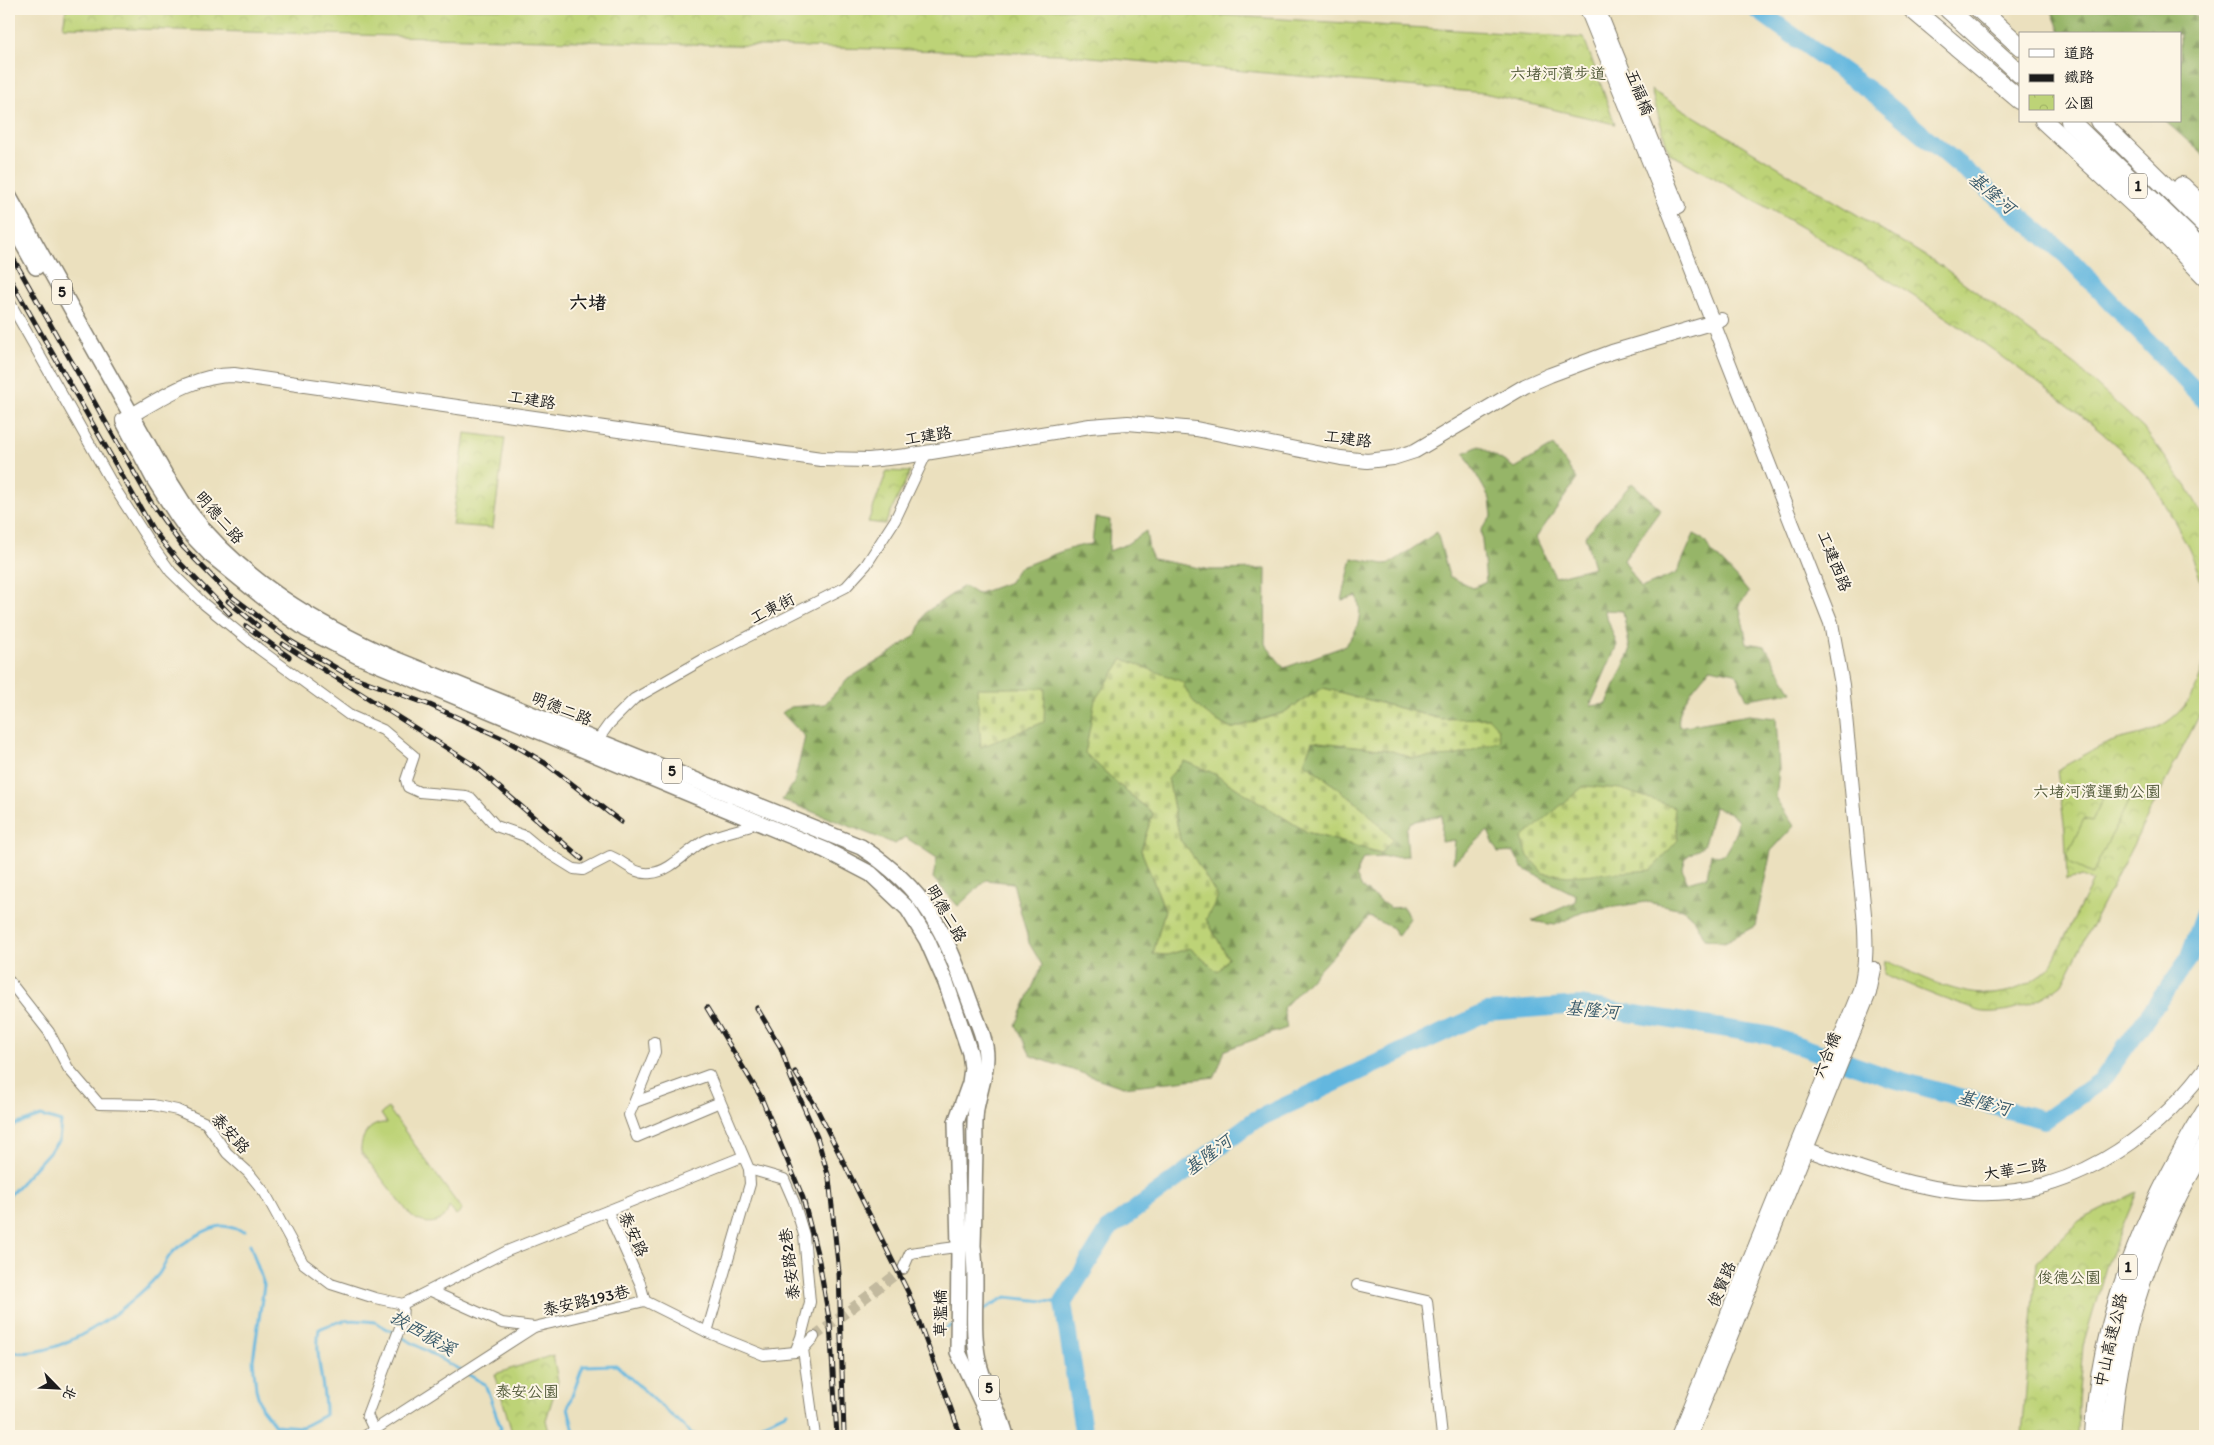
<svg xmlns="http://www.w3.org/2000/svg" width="2214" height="1445" font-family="Itim,'LXGW WenKai TC',sans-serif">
<defs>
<pattern id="forest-firs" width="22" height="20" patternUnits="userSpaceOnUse" patternTransform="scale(1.25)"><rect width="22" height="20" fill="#96b568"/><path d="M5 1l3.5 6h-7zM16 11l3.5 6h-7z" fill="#7a9255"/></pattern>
<pattern id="cemetery-stones" width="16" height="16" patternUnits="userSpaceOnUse" patternTransform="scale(1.25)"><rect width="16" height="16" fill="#bdd377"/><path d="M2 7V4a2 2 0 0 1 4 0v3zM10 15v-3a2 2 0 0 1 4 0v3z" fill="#a2b566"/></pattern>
<pattern id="park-crowns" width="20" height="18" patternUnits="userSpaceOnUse" patternTransform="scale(1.25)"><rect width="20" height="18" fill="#bdd377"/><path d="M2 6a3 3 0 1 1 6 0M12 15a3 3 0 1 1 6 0" fill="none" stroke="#a2b566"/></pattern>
</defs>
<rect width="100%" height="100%" fill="#fcf5e5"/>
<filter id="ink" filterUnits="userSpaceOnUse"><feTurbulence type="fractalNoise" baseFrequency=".02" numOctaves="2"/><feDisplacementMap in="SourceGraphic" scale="10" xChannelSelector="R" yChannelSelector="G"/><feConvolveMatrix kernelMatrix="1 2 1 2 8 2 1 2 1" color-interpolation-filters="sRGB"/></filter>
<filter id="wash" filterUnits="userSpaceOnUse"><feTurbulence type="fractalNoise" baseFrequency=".0096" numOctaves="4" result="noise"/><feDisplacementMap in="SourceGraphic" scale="20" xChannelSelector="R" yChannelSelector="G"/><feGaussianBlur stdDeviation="1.12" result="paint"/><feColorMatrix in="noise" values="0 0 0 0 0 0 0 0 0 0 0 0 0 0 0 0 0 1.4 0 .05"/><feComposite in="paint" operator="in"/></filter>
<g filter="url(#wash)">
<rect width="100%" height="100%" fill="#ebe0be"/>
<g fill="url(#forest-firs)" stroke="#596842" fill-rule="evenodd">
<path d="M2051,9H2182L2205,20V156L2165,121H2180V34H2061Z"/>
<path d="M1479,446L1515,468L1553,446L1577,479L1536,538L1555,577L1594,567L1585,536L1632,483L1661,509L1624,560L1641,588L1677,573L1694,534C1710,542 1704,545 1715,555C1727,567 1738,579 1749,593L1739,604L1747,643L1765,646L1792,692L1747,699L1735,673L1710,668C1698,684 1675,705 1679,727L1749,715L1776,718L1779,769L1776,799L1794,826L1771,851L1755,926L1725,942L1705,939L1695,920L1683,909L1646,902L1583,912L1555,925L1532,921L1575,902L1576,895L1522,868L1514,852L1498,853L1488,831L1453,863L1455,840L1441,842L1442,815L1411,822L1406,829L1408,856L1363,858L1356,875L1362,888L1390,908L1403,907L1410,918L1398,936L1391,927L1369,917L1283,1008L1287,1028L1225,1050L1215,1077L1123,1087L1031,1056L1016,1025L1042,965L1029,943L1013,883L986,880L958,906L933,878L937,858L905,837L895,844L782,800L794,783L805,737L782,713L790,707L825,704L848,679L888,655L917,634L926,612L964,586L977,594L1010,582L1018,568C1042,560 1069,546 1092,544L1095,517L1110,520L1109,551L1127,544L1146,531L1149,550L1153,559L1210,570L1266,569L1265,644L1284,668L1345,646C1358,631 1363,615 1357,596L1342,600L1352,558L1384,564L1391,563L1437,532L1449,576L1473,588L1486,582L1481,530L1492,516L1490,499L1464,453ZM1604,610L1623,611L1630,651L1607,704L1590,706L1617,645ZM1323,688L1441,719L1489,718L1413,758L1389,750L1312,741L1304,762L1363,808L1393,839L1380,853L1307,832L1211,772L1184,761L1168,778L1180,840L1191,853L1206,919L1228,958L1218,972L1190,948L1167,955L1153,954L1165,910L1141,850L1153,813L1127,792L1085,753L1187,695L1205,714L1231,729L1283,713ZM1714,807L1730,813L1738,820L1735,836L1725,853L1717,856L1711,853L1707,877L1687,882L1683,868L1686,857L1704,845Z"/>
</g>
<g fill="url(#cemetery-stones)" stroke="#6c784a">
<path d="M1123,659L1183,682C1191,706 1209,717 1231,729L1283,713L1323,688L1441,719L1489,718L1498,728L1500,741L1455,756L1413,758L1389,750L1312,741L1304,762L1363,808L1393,839L1381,853L1307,832L1211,772L1184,761L1168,778L1180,840L1191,853L1218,897L1206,919L1228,958L1218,972L1190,948L1167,955L1153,954L1165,910L1141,850L1153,813L1127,792L1085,753L1095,700Z"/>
<path d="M977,688H1045L1044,722L981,747Z"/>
<path d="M1584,786L1621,789L1674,807L1678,840L1651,870L1568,876L1543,873L1528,856L1522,838Z"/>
</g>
<g fill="url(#park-crowns)" stroke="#6c784a">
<path d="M66,9H1123L1584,38L1615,124L1484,93L1059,54L63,27Z"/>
<path d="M1651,90L1940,265L2077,367L2145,430L2187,487L2205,519V603C2201,567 2182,534 2164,503C2159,495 2155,484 2148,477C2110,435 2064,402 2018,368C1908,287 1790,219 1669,153Z"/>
<path d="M465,433L505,438L493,528L452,525Z"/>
<path d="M887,471L910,472L885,524L868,522Z"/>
<path d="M2205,652V710L2200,714L2062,984C2043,1000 2011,1014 1984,1012C1977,1012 1969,1007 1962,1005C1936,997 1910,985 1884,974L1885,960C1942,986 1996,1018 2050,967L2093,881L2082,876L2067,880L2065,831L2057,770C2074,761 2090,751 2108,743C2123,737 2141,736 2155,729C2186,714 2202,685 2205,652Z"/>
<path d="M2137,1192L2106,1267L2083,1346L2078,1402L2077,1436H2022L2037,1262L2079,1221Z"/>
<path d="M553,1355L558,1381L546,1420L550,1436H513L495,1374Z"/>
</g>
<g fill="#bdd377" stroke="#6c784a">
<path d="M2110,784L2132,794L2092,874L2069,863L2067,855L2084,819L2092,821Z"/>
<path d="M388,1108L462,1210L456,1215L449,1207C444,1225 426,1227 411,1216L361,1152C360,1136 370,1122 387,1123L381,1114Z"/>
</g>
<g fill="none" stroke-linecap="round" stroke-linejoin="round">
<g stroke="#64b7df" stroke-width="3">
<path d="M9,1127L41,1116L61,1122L59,1141L9,1196"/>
<path d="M250,1244L264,1285L253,1360L256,1389L261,1407L275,1425L302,1427L325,1415C326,1386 314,1358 319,1329C342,1319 350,1319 375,1322L485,1384L501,1428L497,1436"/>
<path d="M979,1312L1006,1297L1063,1303"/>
<path d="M936,1334L953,1325"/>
<path d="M9,1351C56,1362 128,1310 158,1275C163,1269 166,1259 172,1253C180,1244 210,1226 222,1226C229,1226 238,1230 245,1231"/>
<path d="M575,1436L568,1407L583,1366L616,1365L692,1434L707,1436"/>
<path d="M737,1436L787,1412"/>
</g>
<g stroke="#64b7df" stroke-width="18">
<path d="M1756,9L1877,96L2066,255L2205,401"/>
<path d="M1084,1436L1063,1303L1109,1229L1255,1120L1487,1012L1579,1005L1772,1036L1890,1078L2045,1120L2102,1080L2188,960L2205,913"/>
</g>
</g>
</g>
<g filter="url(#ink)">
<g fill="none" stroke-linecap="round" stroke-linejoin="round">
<path stroke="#c2b99e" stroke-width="10" stroke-dasharray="10 5" stroke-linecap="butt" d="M814,1337L903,1269"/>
<g stroke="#847e6d" stroke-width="12">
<g id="street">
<path d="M9,301L114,487L150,543L171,572L204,604L259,649L349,715L383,730L414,756L406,780L408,787L419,792L466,796L471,798L496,826L525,836L537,846L574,869L583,870L610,856C625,862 634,875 651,873C670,872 688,850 704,841C717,834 734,831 748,827"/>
<path d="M594,745L609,724L634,699L704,659L846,587L866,565L895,520L927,452"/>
<path d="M9,981L49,1032L68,1068L99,1104L153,1105L177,1110L206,1123L227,1153L248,1172L265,1193L303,1263L331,1284L375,1298L403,1304L507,1251L742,1157"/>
<path d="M654,1042L655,1052L629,1115L637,1137L720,1102"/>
<path d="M635,1102L709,1075L749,1169L750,1184L707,1332"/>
<path d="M749,1169L784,1179L794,1202L804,1235L810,1302L801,1337L795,1352"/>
<path d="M608,1212L640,1283L645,1301L707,1332L764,1355L795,1352L803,1349L814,1337"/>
<path d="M903,1269L910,1253L964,1246"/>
<path d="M1357,1285L1427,1301L1442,1436"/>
<path d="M431,1291L502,1323L534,1327"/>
<path d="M803,1349L815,1436"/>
<path d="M374,1430L367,1415L402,1322L403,1304"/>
<path d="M365,1436L534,1327L645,1301"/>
</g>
</g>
<g stroke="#847e6d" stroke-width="16">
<g id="secondary">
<path d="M1587,9L1660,188L1831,623L1842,685L1864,914C1866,941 1867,964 1860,990L1678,1436"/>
<path d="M1598,9L1678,207"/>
<path d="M123,420C159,400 192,375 234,375L821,459L869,460L907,456L1090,426L1128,423L1196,429L1341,458L1367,461L1393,458L1415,451L1525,386L1550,375L1612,352L1721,320"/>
<path d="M1800,1147C1855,1167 1914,1189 1973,1193C2067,1198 2151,1141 2205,1069"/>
<path d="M1690,1436L1869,993L1874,969"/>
</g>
</g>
<g stroke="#847e6d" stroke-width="18">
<g id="primary">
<path d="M9,197L165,475C174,487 181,501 190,513C241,580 316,624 392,658L861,847C927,890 944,930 970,1002C976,1019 986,1038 986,1057C986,1074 979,1092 976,1109C974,1123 975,1137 975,1151C974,1183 974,1214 973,1246C979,1286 969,1329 980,1368C987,1392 1000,1412 1006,1436"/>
<path d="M9,219L36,267"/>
<path d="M124,422L154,479L177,515L189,532L211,555L280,611L306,629L358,656L825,850L871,874L908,909L927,940L946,983L970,1053L972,1068L970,1083L956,1122L959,1247L958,1352L987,1413L993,1436"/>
</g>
</g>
<g stroke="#847e6d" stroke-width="20">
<g id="highway">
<path d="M1912,9L2020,100"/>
<path d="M1948,9L2020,74"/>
<path d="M1979,9L2020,46"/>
<path d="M2044,121L2152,221L2205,276"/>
<path d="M2070,121L2205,252"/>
<path d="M2099,121L2205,225"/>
<path d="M2182,186L2205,208"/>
<path d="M2094,1436C2099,1319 2145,1211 2205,1112"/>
<path d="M2111,1436C2118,1331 2150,1237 2205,1147"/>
</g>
</g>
<use href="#street" stroke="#fff" stroke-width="10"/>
<use href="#secondary" stroke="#fff" stroke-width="14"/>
<use href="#primary" stroke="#fff" stroke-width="15"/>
<use href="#highway" stroke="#fff" stroke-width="18"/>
<g stroke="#1c1c1c" stroke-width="5">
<g id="rail">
<path d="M9,251L152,504L183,547L230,595L292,642L348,675L430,705L504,739L545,763L621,822"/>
<path d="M9,277L153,530L179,562L230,614"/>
<path d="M228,601L258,626"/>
<path d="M246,626L289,657"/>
<path d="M283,644L472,764L582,859"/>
<path d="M707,1008L761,1097L803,1198L819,1261L830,1324L837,1436"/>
<path d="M757,1008L781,1048L791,1078L817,1137L829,1178L839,1273L844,1434"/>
<path d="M795,1072L817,1109L908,1292L961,1436"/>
</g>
</g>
<use href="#rail" stroke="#fcf5e5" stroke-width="3" stroke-dasharray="9" stroke-linecap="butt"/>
</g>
</g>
<g text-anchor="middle" stroke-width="4" stroke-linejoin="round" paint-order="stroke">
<g fill="#fcf5e5" stroke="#5f5d58" stroke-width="1">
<rect x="2129" y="173.5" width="18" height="25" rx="4"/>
<rect x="52" y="279.5" width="20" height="25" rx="4"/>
<rect x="662" y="758.5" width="20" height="25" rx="4"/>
<rect x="2119" y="1254.5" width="18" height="25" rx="4"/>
<rect x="979" y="1375.5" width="20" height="25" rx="4"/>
</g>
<g font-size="15" font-weight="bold" fill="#1c1c1c">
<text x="2138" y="191">1</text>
<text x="62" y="297">5</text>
<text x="672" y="776">5</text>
<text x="2128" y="1272">1</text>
<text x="989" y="1393">5</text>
</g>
<g font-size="16" fill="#545c3c" stroke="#fcf5e5">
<text x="1558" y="79">六堵河濱步道</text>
<text x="2097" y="797">六堵河濱運動公園</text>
<text x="2069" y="1283">俊德公園</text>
<text x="527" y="1397">泰安公園</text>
</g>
<g font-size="16" fill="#1c1c1c" stroke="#fcf5e5">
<text transform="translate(1640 92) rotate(68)" y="6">五福橋</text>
<text transform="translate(532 399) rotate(9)" y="6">工建路</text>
<text transform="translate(928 435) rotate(-9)" y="6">工建路</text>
<text transform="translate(1348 438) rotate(7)" y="6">工建路</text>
<text transform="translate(220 517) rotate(49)" y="6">明德二路</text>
<text transform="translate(1835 561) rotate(68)" y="6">工建西路</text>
<text transform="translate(772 608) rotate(-27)" y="6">工東街</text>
<text transform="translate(562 708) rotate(22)" y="6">明德二路</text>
<text transform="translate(947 913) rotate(60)" y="6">明德二路</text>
<text transform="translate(1826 1055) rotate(-68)" y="6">六合橋</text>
<text transform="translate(231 1133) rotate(48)" y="6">泰安路</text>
<text transform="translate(2015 1169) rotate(-9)" y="6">大華二路</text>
<text transform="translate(634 1234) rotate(65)" y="6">泰安路</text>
<text transform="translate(789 1264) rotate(-97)" y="6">泰安路2巷</text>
<text transform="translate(1721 1284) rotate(-67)" y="6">俊賢路</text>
<text transform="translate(586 1300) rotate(-13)" y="6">泰安路193巷</text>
<text transform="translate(940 1313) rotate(-90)" y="6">草濫橋</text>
<text transform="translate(2110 1340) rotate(-77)" y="6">中山高速公路</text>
</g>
<g font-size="18" font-style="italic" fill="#395a6a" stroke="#fcf5e5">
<text transform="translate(1992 193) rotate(40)" y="6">基隆河</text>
<text transform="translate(1592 1010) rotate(5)" y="6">基隆河</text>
<text transform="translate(1984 1103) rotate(15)" y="6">基隆河</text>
<text transform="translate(1208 1155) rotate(-37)" y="6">基隆河</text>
<text transform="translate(423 1333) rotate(30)" y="6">拔西猴溪</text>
</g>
<g font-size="19" font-weight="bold" fill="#1c1c1c" stroke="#fcf5e5">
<text x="588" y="309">六堵</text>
</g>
</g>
<rect width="2214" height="1445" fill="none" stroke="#fcf5e5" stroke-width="30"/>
<rect x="2019" y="32" width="162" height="90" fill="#fcf5e5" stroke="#a29e95"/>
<rect x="2029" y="49" width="25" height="8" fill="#ffffff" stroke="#a29e95"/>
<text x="2064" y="58" font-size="15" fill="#1c1c1c">道路</text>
<rect x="2029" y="74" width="25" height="8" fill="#1c1c1c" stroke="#a29e95"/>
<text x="2064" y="82" font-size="15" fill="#1c1c1c">鐵路</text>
<rect x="2029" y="95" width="25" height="15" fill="url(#park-crowns)" stroke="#a29e95"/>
<text x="2064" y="108" font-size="15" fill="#1c1c1c">公園</text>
<g transform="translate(58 1388) rotate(114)" stroke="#fcf5e5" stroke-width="4" paint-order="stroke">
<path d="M0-4L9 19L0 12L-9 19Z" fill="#1c1c1c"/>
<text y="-8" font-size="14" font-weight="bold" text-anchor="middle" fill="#1c1c1c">北</text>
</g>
</svg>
